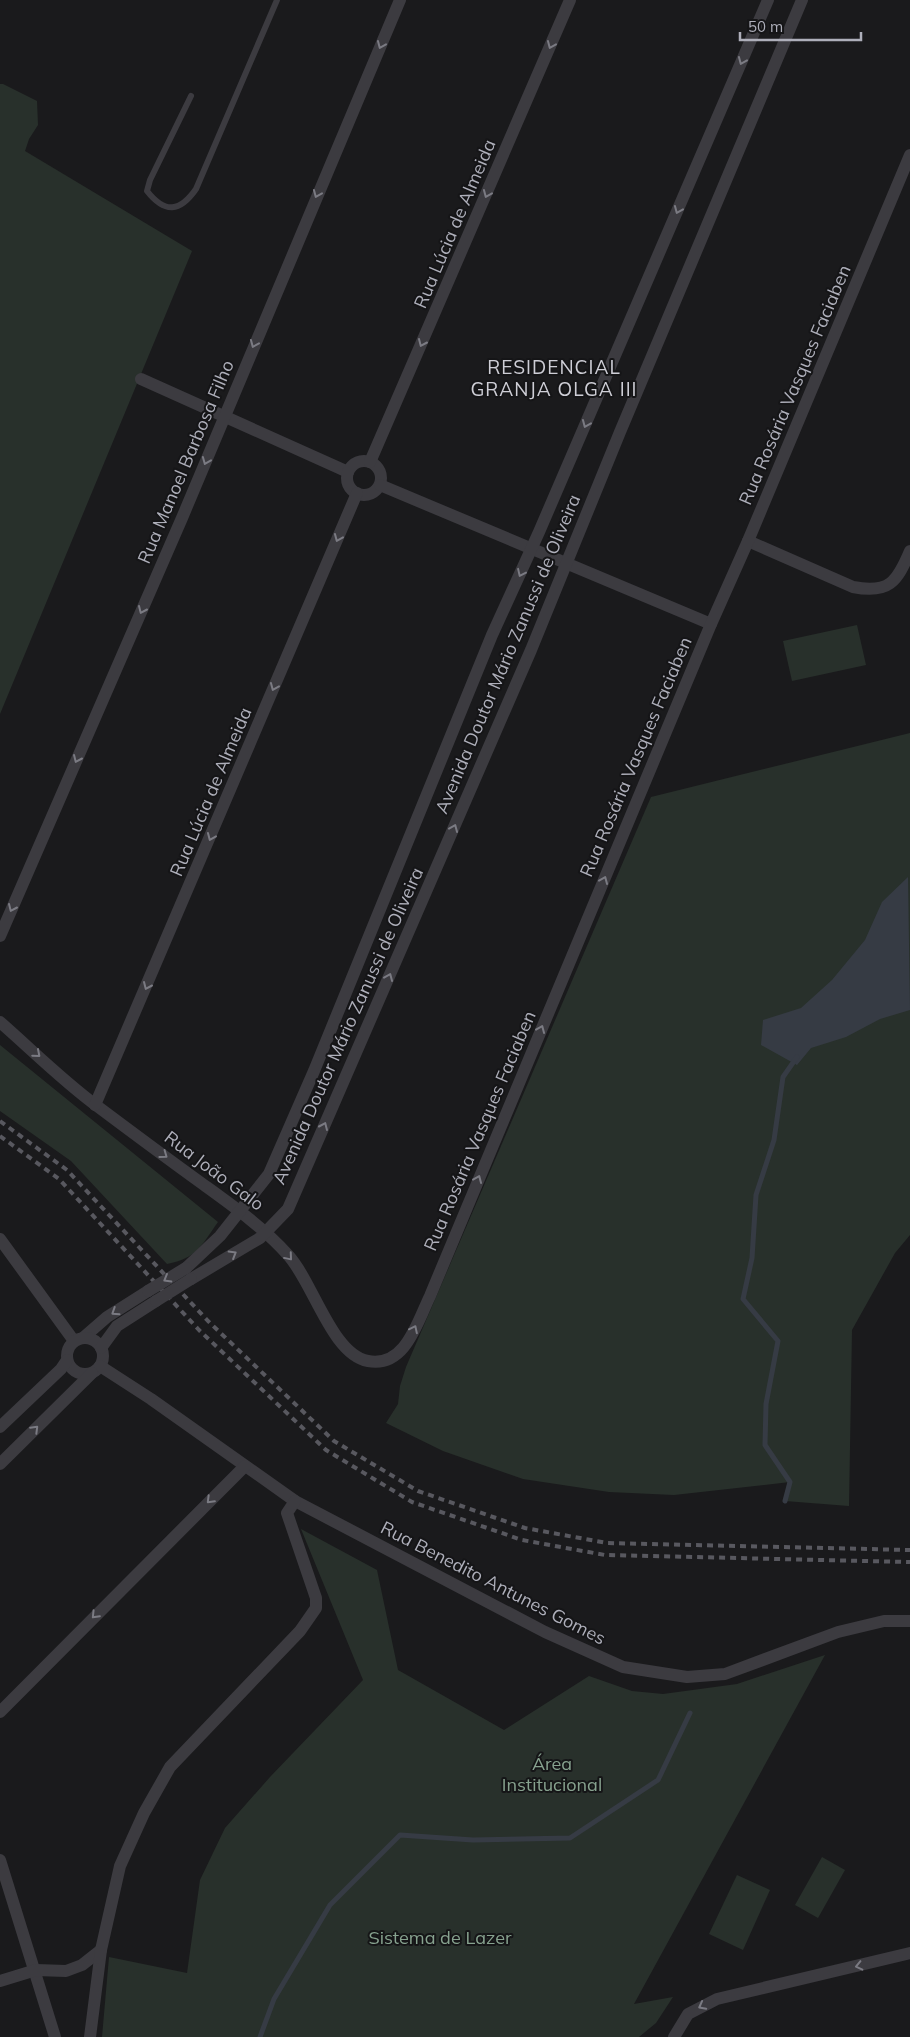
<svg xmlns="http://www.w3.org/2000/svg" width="910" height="2037" font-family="Mulish,sans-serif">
<rect width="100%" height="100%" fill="#1a1a1c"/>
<g fill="#28302b">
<path d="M0,84H3L37,101L38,125L29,139L25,151L192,251L0,714Z"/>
<path d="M857,625L866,665L792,681L783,641Z"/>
<path d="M910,733V1235L895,1253L852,1330L849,1506L785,1501L790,1482L674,1495L609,1492L523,1479L443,1451L386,1423L398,1404L400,1386L406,1367L651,797Z"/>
<path d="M0,1045L218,1222C201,1246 197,1258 167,1264L71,1161L0,1111Z"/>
<path d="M301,1529L377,1570L398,1670L504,1730L589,1676L632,1691L663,1694L737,1684L825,1655L634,2004L673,1997L656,2023L639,2037H102L109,1957L187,1973L200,1880L225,1828L270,1777L363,1680Z"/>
<path d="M822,1857L845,1870L818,1918L795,1905Z"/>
<path d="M737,1875L770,1890L743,1950L709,1934Z"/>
</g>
<path fill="#363b44" d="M908,877L910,1010L880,1019L846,1037L811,1048L797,1065L761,1045L763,1020L801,1008L832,980L865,940L882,902Z"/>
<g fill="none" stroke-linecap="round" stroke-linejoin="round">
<g stroke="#363b44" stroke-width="5">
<path d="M785,1501L790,1482L765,1445L766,1404L778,1341L743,1299L752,1258L756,1195L774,1140L783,1077L797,1057"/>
<path d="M260,2037L274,1999L330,1905L400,1835L473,1840L570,1838L658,1780L690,1713"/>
</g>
<path stroke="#3c3b40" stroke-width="6" d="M191,96L150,180L147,191C165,214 180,212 196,189L277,0"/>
<g stroke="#3c3b40" stroke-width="12">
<path d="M141,379L348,472"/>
<circle cx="364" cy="478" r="17"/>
<path d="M370,462L570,0"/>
<path d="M380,485L711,624"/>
<path d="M748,541L853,587C889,594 897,582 910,551"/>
<path d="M0,936L182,518L400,0"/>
<path d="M0,1022C32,1050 63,1081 97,1106C133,1133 168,1159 204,1185C233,1206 264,1228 288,1255C313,1282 332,1355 368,1361C405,1368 417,1323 430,1296L711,624L748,541L910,155"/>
<path d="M95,1105L357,493"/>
<path d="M0,1239L74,1341"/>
<path d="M186,1268L220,1236L269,1174L314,1071L492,635L539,532L768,0"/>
<path d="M191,1279L260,1238L288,1209L531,650L620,432L802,0"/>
<path d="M84,1337L107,1317L148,1291"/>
<circle cx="85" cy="1356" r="18"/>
<path d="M101,1348L117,1326L156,1301"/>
<path d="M100,1366L151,1399L295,1501L545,1632L623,1667L687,1677L725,1674L838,1632L884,1621H910"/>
<path d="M0,1427L61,1369L67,1360"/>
<path d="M0,1464L92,1373"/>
<path d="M0,1712L245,1466"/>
<path d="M0,1860L55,2037"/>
<path d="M0,1981L36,1970L66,1971L82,1965L101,1950"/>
<path d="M90,2037L101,1950L120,1866L144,1813L170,1767L300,1631L316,1608V1598L287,1513L295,1501"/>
<path d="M674,2037L688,2014L717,1999L910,1953"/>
</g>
<g stroke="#58585f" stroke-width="4" stroke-dasharray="6 5" stroke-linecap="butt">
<path d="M0,1121L67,1170L208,1321L334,1441L418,1491L525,1528L607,1543L910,1550"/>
<path d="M0,1136L59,1179L199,1330L326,1450L412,1502L522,1540L605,1555L910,1562"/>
</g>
<g stroke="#3c3b40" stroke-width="12">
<path d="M148,1291L186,1268"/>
<path d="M156,1301L191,1279"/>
</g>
</g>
<defs><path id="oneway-chevron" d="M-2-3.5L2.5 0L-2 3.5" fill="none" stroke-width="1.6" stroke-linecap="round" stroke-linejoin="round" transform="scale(1.25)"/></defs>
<g stroke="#7b7b83">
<use href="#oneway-chevron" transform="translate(381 45) rotate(113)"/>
<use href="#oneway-chevron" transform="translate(551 45) rotate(113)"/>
<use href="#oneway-chevron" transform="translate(742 61) rotate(113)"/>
<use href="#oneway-chevron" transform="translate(317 194) rotate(113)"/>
<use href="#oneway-chevron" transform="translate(487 194) rotate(113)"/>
<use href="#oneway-chevron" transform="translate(678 210) rotate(113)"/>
<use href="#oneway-chevron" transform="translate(422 343) rotate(114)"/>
<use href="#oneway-chevron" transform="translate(254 344) rotate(113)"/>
<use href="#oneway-chevron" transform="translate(586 424) rotate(113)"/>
<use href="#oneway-chevron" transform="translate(206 461) rotate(112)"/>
<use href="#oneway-chevron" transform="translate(338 538) rotate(113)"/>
<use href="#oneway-chevron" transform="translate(521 573) rotate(115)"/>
<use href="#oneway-chevron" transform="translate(142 610) rotate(114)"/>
<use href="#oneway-chevron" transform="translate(274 687) rotate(113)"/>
<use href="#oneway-chevron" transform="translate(77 759) rotate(114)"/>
<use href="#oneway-chevron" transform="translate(454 828) rotate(-67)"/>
<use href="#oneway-chevron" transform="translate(211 837) rotate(113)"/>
<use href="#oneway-chevron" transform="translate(604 880) rotate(-67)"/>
<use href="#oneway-chevron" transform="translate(12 908) rotate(114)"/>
<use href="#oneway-chevron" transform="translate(389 977) rotate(-67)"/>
<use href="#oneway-chevron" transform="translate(147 986) rotate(114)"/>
<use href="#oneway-chevron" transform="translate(541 1029) rotate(-67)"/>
<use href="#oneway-chevron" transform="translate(37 1054) rotate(41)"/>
<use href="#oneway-chevron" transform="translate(324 1126) rotate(-66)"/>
<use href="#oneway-chevron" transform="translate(164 1155) rotate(36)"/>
<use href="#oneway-chevron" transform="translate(478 1179) rotate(-67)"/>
<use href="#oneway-chevron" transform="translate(233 1254) rotate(-31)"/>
<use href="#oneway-chevron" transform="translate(289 1257) rotate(50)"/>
<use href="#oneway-chevron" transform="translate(167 1279) rotate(150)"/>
<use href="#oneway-chevron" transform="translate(115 1312) rotate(147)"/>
<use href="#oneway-chevron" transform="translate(414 1329) rotate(-64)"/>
<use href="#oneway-chevron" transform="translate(35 1429) rotate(-45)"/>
<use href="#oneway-chevron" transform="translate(210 1500) rotate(135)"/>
<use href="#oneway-chevron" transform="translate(95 1615) rotate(134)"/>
<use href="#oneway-chevron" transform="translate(859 1966) rotate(167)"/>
<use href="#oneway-chevron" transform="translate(702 2006) rotate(152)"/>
</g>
<g text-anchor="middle" stroke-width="4" stroke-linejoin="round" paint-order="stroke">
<g font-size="18" fill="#aeafba" stroke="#151517">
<text transform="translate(455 224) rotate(-67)" y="6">Rua Lúcia de Almeida</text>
<text transform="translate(795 385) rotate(-67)" y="6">Rua Rosária Vasques Faciaben</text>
<text transform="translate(186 462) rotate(-67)" y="6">Rua Manoel Barbosa Filho</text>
<text transform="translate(508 654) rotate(-67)" y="6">Avenida Doutor Mário Zanussi de Oliveira</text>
<text transform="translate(636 757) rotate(-67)" y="6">Rua Rosária Vasques Faciaben</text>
<text transform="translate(211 792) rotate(-67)" y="6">Rua Lúcia de Almeida</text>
<text transform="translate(348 1026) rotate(-66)" y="6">Avenida Doutor Mário Zanussi de Oliveira</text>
<text transform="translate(480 1131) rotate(-67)" y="6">Rua Rosária Vasques Faciaben</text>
<text transform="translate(214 1171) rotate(37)" y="6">Rua João Galo</text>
<text transform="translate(493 1583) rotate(27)" y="6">Rua Benedito Antunes Gomes</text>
</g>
<g font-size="18" fill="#87a28f" stroke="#151517">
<text x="552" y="1770">Área<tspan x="552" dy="21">Institucional</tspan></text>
<text x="440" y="1944">Sistema de Lazer</text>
</g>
<g font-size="19" letter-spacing="1" fill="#ceced6" stroke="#151517">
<text x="554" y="374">RESIDENCIAL<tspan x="554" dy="22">GRANJA OLGA III</tspan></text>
</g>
</g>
<path d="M740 32v8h121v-8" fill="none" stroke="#aeafba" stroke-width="2.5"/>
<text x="748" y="32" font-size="15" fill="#aeafba" stroke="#151517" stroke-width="4" paint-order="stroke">50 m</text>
</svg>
